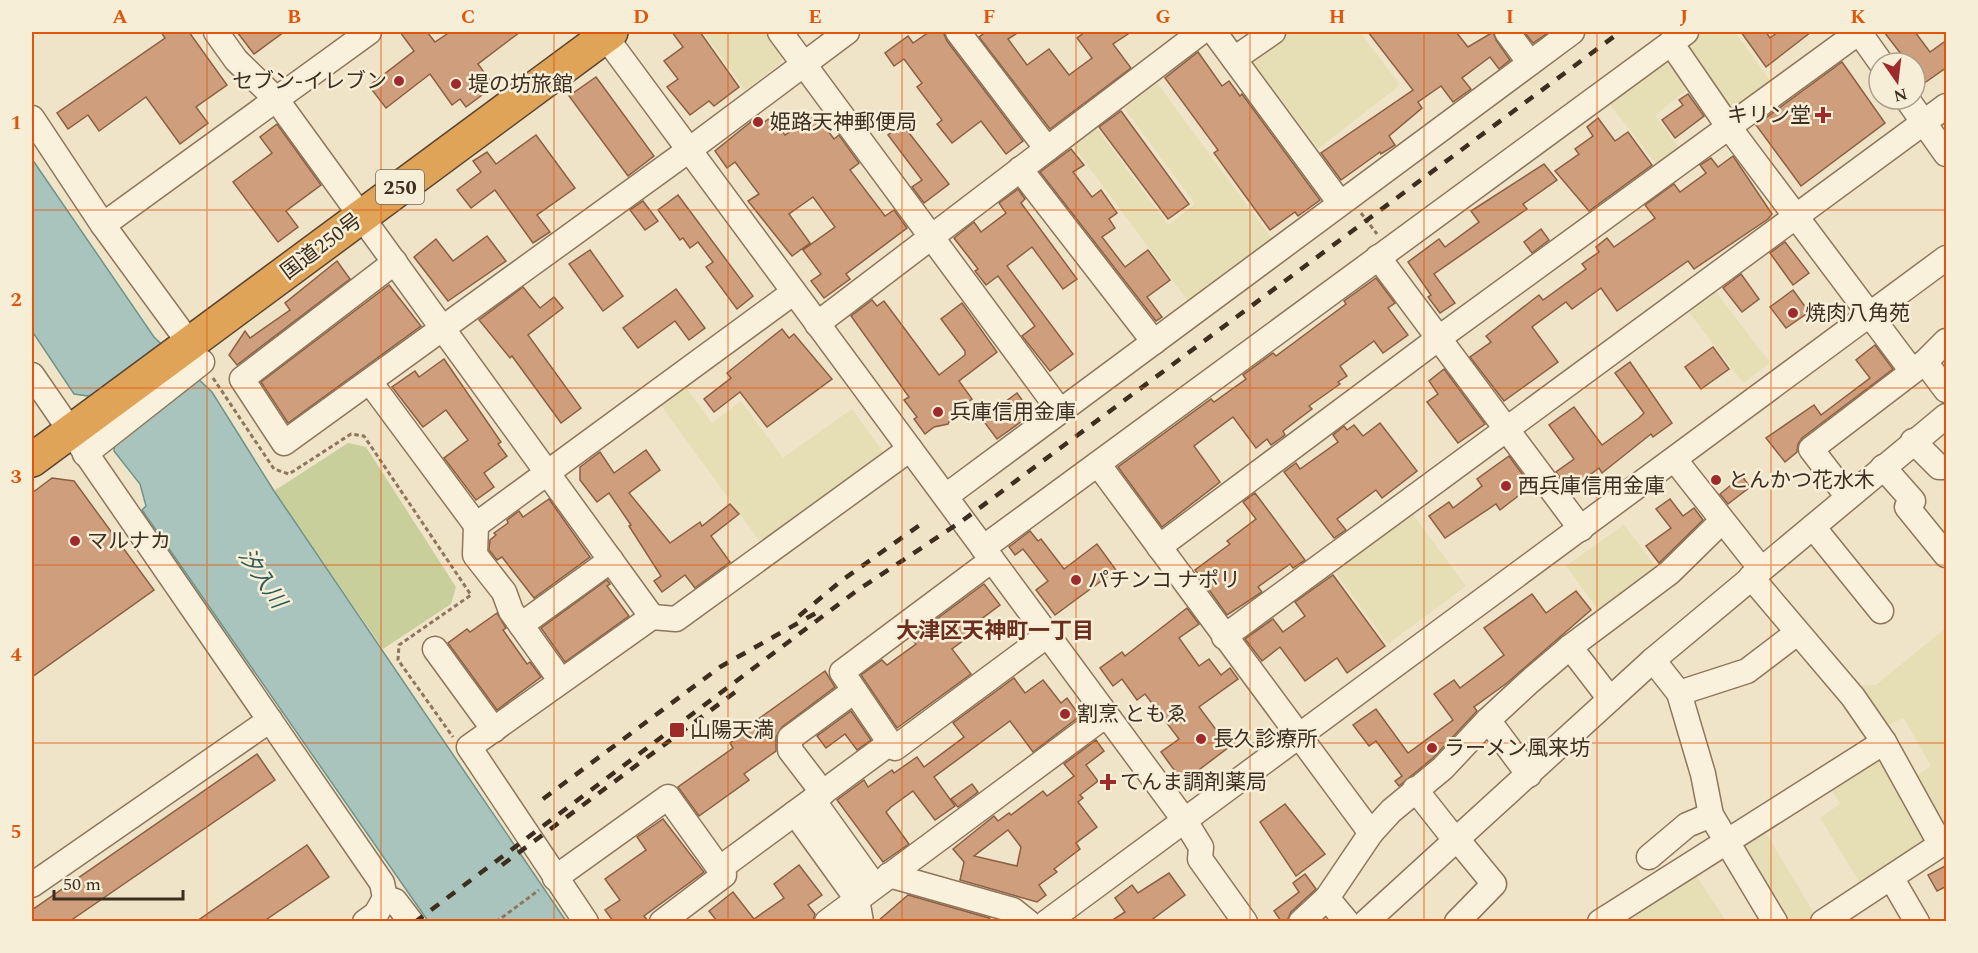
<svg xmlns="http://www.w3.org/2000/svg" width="1978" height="953" font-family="Spectral,'Noto Sans JP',serif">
<rect width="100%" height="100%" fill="#f0e4c8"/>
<g fill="#e6deb5">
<path d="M703,32H768L784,53L781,63L745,90Z"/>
<path d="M1288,32H1360L1400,85L1318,149L1253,62L1257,54Z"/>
<path d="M1697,32H1735L1771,82L1738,108L1727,105L1684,48Z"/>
<path d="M1663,57L1688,88L1655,116L1680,149L1658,166L1604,97Z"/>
<path d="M1157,83L1273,240L1189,302L1071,143L1095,126L1168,225L1195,204L1124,108Z"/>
<path d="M1713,288L1770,363L1743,383L1686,308Z"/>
<path d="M685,386L712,423L741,401L783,458L852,409L887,457L763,546L660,404Z"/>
<path d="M1411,512L1466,586L1388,644L1333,569Z"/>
<path d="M1624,525L1662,575L1604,617L1566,566Z"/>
<path d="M1946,628V833L1914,778L1931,766L1904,718L1885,726L1859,686L1876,685Z"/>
<path d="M1880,757L1926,836L1923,849L1862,886L1820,818L1840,804L1830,786Z"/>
<path d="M1763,828L1815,915L1806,921H1787L1742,850L1745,840Z"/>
<path d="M1693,871L1726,921L1616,922Z"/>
</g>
<path fill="#c9cf9b" d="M348,443L366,447L456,587L451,604L383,649L274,491Z"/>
<path fill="#a9c4bc" stroke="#6f938a" stroke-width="1.5" d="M32,159L154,337L212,392L274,491L566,921H428L142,510L146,506L140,484L114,451L116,431L88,396L74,394L32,331Z"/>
<g fill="#cf9f7d" stroke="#8d5f41" stroke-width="1.5" fill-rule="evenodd">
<path d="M161,32H189L227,85L196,107L208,123L180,144L146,97L99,131L88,115L68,129L57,113L165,38Z"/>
<path d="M237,32H284L254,54Z"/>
<path d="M400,32H427L435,42L450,32H520L478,64L494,86L466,107L460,99L452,105L430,74L386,108L369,86L414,51Z"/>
<path d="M672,32H700L739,87L714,106L709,101L690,115L667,87L678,79L664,61L683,47Z"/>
<path d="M929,32H943L947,41L1023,141L1006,154L981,121L952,143L937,124L942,120L917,87L922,83L904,59L894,66L885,53L908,36L913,43Z"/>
<path d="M986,32H1019L1008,39L1027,65L1049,49L1069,75L1092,58L1077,38L1085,32H1131L1113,44L1131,68L1050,129L979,37Z"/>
<path d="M1368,32H1456L1468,47L1493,32L1496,40L1510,60L1499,69L1490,57L1462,78L1471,89L1453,102L1441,86L1418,102L1422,108L1389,136L1395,145L1381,154L1380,152L1341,180L1321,153L1413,90Z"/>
<path d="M1524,32H1549L1533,43Z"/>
<path d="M1741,32H1766L1770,38L1778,32H1811L1766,67Z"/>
<path d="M1884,32H1915L1930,52L1947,40V67L1923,84L1915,73V63H1908Z"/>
<path d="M1198,52L1222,86L1229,81L1240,96L1242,94L1320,200L1298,216L1295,212L1270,230L1214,153L1218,150L1165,78Z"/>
<path d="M1842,62L1885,123L1801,186L1756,125Z"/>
<path d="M596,77L654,156L628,176L569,96Z"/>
<path d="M1688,94L1704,116L1675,138L1662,120L1683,105L1679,100Z"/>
<path d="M1121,111L1189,204L1168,219L1099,127Z"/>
<path d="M815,114L834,139L839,135L859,163L850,170L885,216L894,210L907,228L846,274L850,279L824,298L811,281L821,274L803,250L835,227L813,197L789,214L810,243L792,256L748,201L759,194L735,162L727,168L715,151L758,116L763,123L771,117L785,135Z"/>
<path d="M1598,118L1615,141L1628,132L1652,165L1589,211L1555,171L1579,154L1575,149L1593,136L1587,127Z"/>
<path d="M277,124L321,185L286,211L298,227L278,242L233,182L272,153L260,137Z"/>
<path d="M902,124L949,184L924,203L912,187L922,180L888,135Z"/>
<path d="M536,135L575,188L537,215L550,232L533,243L495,190L471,208L457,190L481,172L473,161L487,152L496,164Z"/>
<path d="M1071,149L1084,165L1073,172L1092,197L1101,190L1117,213L1109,219L1115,228L1102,237L1125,267L1148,250L1170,280L1147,297L1162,317L1156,321L1040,172Z"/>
<path d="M1733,156L1772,214L1768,219L1694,269L1688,261L1617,311L1601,288L1572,309L1566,302L1532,327L1558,362L1504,401L1470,357L1491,342L1486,336L1539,295L1543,300L1586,269L1582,264L1599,252L1596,247L1607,238L1614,247L1655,218L1645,205L1674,184L1680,192L1706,173L1700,165L1711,158L1718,167Z"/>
<path d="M1544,164L1557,180L1523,204L1527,209L1434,274L1455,303L1440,313L1428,297L1431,295L1408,262L1439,239L1445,247L1479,222L1471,211Z"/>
<path d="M1018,189L1025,199L1021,203L1077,279L1063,289L1032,247L1007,266L1073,354L1050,371L1022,336L1035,326L998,276L986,285L975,271L978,269L954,238L974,222L981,232L1006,213L999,203Z"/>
<path d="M678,195L753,296L737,309L706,267L713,262L698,242L690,248L683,238L680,240L658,210Z"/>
<path d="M643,201L658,221L645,230L630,210Z"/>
<path d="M1541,229L1549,240L1532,253L1524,242Z"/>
<path d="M487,236L506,261L448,301L414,257L436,239L453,261Z"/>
<path d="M1785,242L1809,273L1793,285L1770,253Z"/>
<path d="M590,250L623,296L603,311L569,264Z"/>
<path d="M337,261L350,279L237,365L229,355L245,331L250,338L290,310L285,303Z"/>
<path d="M1741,274L1759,299L1742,312L1723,288Z"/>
<path d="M1376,278L1395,303L1388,308L1408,335L1383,353L1374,341L1340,366L1347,376L1338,382L1340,384L1309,406L1312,409L1283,431L1285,435L1271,445L1267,439L1256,448L1233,417L1194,446L1220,482L1162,527L1118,467L1211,399L1214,402L1246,379L1243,375L1273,353L1276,356L1319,324L1346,304L1344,301Z"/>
<path d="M389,285L421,326L288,423L261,382Z"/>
<path d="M523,287L540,308L554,297L563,308L528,335L581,408L561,423L512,356L510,358L479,320Z"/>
<path d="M676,289L705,328L689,340L675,321L638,348L623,328Z"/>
<path d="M1793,290L1809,312L1786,328L1770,307Z"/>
<path d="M872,300L877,306L884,301L939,375L965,355V351L941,319L962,303L997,352L959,381L972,399L953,413L948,424L934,427L925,434L914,419L917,417L904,400L909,397L851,316Z"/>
<path d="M782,329L789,338L794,334L832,379L767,427L740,392L714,412L704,399L731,378L727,373Z"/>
<path d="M1875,345L1893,369L1802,438L1798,444L1797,452L1785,462L1766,438L1814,405L1821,415L1870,378L1856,360Z"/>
<path d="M1713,347L1729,369L1701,389L1685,367Z"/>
<path d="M444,359L501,442L498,444L507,456L484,473L494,487L476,500L444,458L468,440L446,410L423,427L392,387L415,371L419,377Z"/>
<path d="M1630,362L1672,423L1653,437L1651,434L1602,473L1599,468L1570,490L1556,472L1574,459L1549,425L1574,407L1602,445L1639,418L1644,413L1615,373Z"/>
<path d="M1444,369L1485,424L1458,443L1427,402L1438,394L1429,381Z"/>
<path d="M1017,393L1032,414L997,439L982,419Z"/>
<path d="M1380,423L1417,471L1382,498L1376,490L1337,519L1346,530L1334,538L1284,472L1296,463L1300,469L1338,442L1333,435L1344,426L1347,430L1354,425L1363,436Z"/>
<path d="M646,450L660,470L629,493L670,543L700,522L702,526L730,504L739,514L711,536L730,562L695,588L685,575L662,592L654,581L661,576L629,526L631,525L609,493L597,502L580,480V467L600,452L614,473Z"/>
<path d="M1509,456L1531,486L1500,510L1496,504L1445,538L1429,516L1449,502L1453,508L1482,486L1477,479Z"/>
<path d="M1742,476L1750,487L1728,504L1720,494Z"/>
<path d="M52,478L74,481L154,590L32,677V493Z"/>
<path d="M1255,493L1305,560L1293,568L1290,564L1258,587L1262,592L1227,615L1195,570L1230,544L1227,541L1256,519L1243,502Z"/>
<path d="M549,499L590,557L534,598L502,557L497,560L489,550L490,540L496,535L494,533L508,523L507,520L519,511L523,517Z"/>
<path d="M1670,499L1683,516L1694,508L1703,520L1659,563L1646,546L1671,528L1656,509Z"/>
<path d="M1030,531L1038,541L1041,539L1064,569L1097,544L1116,570L1055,615L1036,590L1048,581L1023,549L1015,555L1009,547Z"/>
<path d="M1333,575L1385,646L1347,673L1337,658L1305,681L1280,647L1262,661L1245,639L1273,619L1283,632L1305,616L1295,602Z"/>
<path d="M607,580L610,584L607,586L629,616L565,662L541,628Z"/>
<path d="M984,584L1000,605L976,623L980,628L952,649L971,674L897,728L861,675L882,660L887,665L916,644L911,638Z"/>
<path d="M1576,591L1591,610L1507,683L1474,707L1477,711L1433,758L1399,786L1395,781L1402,776L1376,741L1369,746L1353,725L1376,709L1408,753L1453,720L1434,694L1454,680L1460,688L1504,655L1484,628L1532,594L1546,613Z"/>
<path d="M1187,608L1199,624L1179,638L1199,666L1209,659L1221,675L1230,668L1238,679L1199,707L1229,747L1183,782L1161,752L1179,739L1145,694L1137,700L1122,679L1113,686L1100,668L1122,652L1125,656Z"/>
<path d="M497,613L506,628L503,630L527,664L530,662L541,677L497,710L448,643L467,629L470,632Z"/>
<path d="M825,671L835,687L782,727L776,737V751L744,774L749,780L699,816L678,787L733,748L730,743L745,733L743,730Z"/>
<path d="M1014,678L1025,693L1043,680L1061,703L1067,698L1080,716L1033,752L1010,721L934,777L955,806L935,820L913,791L891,807L886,812L909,844L883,862L837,800L864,780L868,787L892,770L894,773L917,757L924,767L964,737L953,723Z"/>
<path d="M851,711L871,740L857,750L845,734L826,748L817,736Z"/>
<path d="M1096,740L1104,751L1086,765L1098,781L1080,795L1083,798L1078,802L1097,827L1076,843L1080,849L1054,869L1057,872L1039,885L1046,895L1037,902L960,880L964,862L953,849L994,816L998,821L1009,813L1011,815L1043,791L1047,796L1074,776L1064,764ZM1008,830L1021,847L1017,866L974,856Z"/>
<path d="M257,754L275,780L70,921H32V910Z"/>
<path d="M972,784L978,792L958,807L951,799Z"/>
<path d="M1285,804L1325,854L1296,876L1260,822Z"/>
<path d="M663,819L704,872L644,916L648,921H613L605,910L620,900L605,879L646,850L637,837Z"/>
<path d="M307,845L329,877L264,921H197Z"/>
<path d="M799,865L822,895L808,905L815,914L813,921H717L709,911L733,892L754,919L784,898L774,884Z"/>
<path d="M1947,865V886L1937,891L1928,875Z"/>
<path d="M1169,873L1185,895L1150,921H1111L1125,912L1115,898L1132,885L1138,893Z"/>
<path d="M1305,874L1316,889L1291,912L1287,921H1281L1274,911L1299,892L1293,883Z"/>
<path d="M908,895L989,918L992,921H878Z"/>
</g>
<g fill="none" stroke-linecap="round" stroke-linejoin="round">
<g stroke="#8d765c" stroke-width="27">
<g id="minor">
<path d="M216,32L236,60L276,99L652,617"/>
<path d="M602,32L1185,821L1201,847L1200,859L1245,922"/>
<path d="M780,32L1060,411"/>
<path d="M958,32L1047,149"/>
<path d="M1214,32L1340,203"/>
<path d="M1507,32L1530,63"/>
<path d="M1859,32L1881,63"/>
<path d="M1671,43L1728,126L1912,371"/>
<path d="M1234,59L1273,32"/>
<path d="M1907,99L1946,154"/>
<path d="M32,118L103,225L190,344"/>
<path d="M1020,169L1154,342"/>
<path d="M103,225L369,32"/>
<path d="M1378,257L1581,529"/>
<path d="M395,262L242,379L284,443L689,150L847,32"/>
<path d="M817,324L1201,32"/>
<path d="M1925,362L1946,390"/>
<path d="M32,375L382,883L385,898L376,914L365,922"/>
<path d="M370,382L476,525L475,555L504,592L511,611L561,681"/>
<path d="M1913,441L1939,467H1946"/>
<path d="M85,454L202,362"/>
<path d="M1675,460L1761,569"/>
<path d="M1098,464L1371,833"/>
<path d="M1883,467L1913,501L1907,507L1946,555"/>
<path d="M946,496L1572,32"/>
<path d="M1848,497L1811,449L1925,362L1946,341"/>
<path d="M476,525L794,292"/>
<path d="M1813,527L1881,611"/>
<path d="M1159,547L1439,338L1859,32"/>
<path d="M983,548L1686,32"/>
<path d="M992,560L842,672L890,743L895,748L1049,634"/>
<path d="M1751,577L1853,697L1884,742L1941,845"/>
<path d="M521,625L611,560"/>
<path d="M1224,637L1946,106"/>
<path d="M1570,647L1610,699"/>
<path d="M435,649L494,730"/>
<path d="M1653,660L1679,693L1703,774L1711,815L1775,922"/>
<path d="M1679,693L1747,671L1797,633"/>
<path d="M1488,720L1529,775"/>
<path d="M1415,789L1456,841"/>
<path d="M823,793L790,750V738L854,691"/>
<path d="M813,800L874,885"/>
<path d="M795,813L857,899L861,922"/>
<path d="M1649,857L1687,825L1711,815"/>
<path d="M719,869L890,743"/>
<path d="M889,875L1013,910L1028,922"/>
<path d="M555,878L668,797L724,875L662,922"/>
<path d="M1892,879L1917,922"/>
<path d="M32,885L270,720"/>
<path d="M385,898L395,901L411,922"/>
<path d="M1327,898L1347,922"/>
<path d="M586,922L469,747L652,617L676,619L910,449"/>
<path d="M827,922L1106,715"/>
<path d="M1047,922L1946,258"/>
<path d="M1301,922L1327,898L1371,833L1391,811L1443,768L1488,720L1528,683L1570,647L1669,573L1721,522"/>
<path d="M1366,922L1653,660L1946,416"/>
<path d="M1457,922L1494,884L1457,839"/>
<path d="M1600,922L1884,742"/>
<path d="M1823,922L1946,841"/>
</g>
</g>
<g stroke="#5b4430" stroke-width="36">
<path id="highway" d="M32,460L611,32"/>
</g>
<g stroke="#8d765c" stroke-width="3" stroke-dasharray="4.5 3" stroke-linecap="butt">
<path d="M1361,213L1377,234"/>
<path d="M213,378L274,469L289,474L351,434L364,436L471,595L399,645L398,660L453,737"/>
<path d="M496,922L539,890"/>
</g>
<use href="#minor" stroke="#faf1dc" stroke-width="24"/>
<use href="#highway" stroke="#e0a458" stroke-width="33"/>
<g stroke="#3d2e20" stroke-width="4.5" stroke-dasharray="10 10" stroke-linecap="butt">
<path d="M799,616L841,581L924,522"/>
<path d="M543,799L720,667L823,609"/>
<path d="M502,865L738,690"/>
<path d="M415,922L855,592L962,521L1620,32"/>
</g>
</g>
<path fill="none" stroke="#df570d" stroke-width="1.5" stroke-opacity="0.55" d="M207,32V922M381,32V922M554,32V922M728,32V922M902,32V922M1076,32V922M1250,32V922M1424,32V922M1597,32V922M1771,32V922M32,210H1946M32,388H1946M32,565H1946M32,743H1946"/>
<g fill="#9e2a2b" stroke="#f7eed8" stroke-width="2">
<circle cx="399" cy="81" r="6"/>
<circle cx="456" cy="84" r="6"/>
<path d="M1820 106h6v6h6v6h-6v6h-6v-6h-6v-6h6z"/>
<circle cx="758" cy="122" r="6"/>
<circle cx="1793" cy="313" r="6"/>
<circle cx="938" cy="412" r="6"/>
<circle cx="1716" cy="480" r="6"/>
<circle cx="1506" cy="486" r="6"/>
<circle cx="75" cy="541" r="6"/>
<circle cx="1076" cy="580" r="6"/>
<circle cx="1065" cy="714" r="6"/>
<rect x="669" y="722" width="16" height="16" rx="3"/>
<circle cx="1201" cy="739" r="6"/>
<circle cx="1432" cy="748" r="6"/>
<path d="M1105 773h6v6h6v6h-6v6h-6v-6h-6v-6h6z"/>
</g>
<g text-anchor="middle" stroke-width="5" stroke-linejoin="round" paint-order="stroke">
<rect fill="#f7eed8" stroke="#756857" stroke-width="1.5" x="376" y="170" width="48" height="34" rx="4.5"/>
<g font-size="20" font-weight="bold" fill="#3d2e20">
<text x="400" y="194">250</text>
</g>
<g font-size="21" fill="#3d2e20" stroke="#f7eed8" text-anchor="start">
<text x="387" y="88" text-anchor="end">セブン-イレブン</text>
<text x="468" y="91">堤の坊旅館</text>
<text x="1811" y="122" text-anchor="end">キリン堂</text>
<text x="770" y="129">姫路天神郵便局</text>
<text x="1805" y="320">焼肉八角苑</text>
<text x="950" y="419">兵庫信用金庫</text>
<text x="1728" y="487">とんかつ花水木</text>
<text x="1518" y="493">西兵庫信用金庫</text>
<text x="87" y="548">マルナカ</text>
<text x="1088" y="587">パチンコ ナポリ</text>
<text x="1077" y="721">割烹 ともゑ</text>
<text x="690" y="737">山陽天満</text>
<text x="1213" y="746">長久診療所</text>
<text x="1444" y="755">ラーメン風来坊</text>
<text x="1120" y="789">てんま調剤薬局</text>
</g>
<g font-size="21" fill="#3d2e20" stroke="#f7eed8">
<text transform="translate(321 246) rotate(-37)" y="7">国道250号</text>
</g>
<g font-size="22" font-style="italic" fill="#2f5d5a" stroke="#f7eed8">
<text transform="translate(263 578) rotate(56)" y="8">汐入川</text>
</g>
<g font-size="22" font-weight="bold" fill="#6b2e1e" stroke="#f7eed8">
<text x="995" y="638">大津区天神町一丁目</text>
</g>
</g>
<rect width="1978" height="953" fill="none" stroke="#f7eed8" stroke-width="66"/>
<g transform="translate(1897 81) rotate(166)"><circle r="28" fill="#f7eed8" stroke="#ada18e" stroke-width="1.5"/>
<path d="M0-4.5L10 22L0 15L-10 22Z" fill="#9e2a2b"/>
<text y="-9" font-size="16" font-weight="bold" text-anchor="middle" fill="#3d2e20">N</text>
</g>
<path d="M54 890v9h129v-9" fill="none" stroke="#3d2e20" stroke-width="3"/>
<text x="63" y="890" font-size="18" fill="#3d2e20" stroke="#f7eed8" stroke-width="4.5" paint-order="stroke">50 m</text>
<rect x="33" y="33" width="1912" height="887" fill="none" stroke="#df570d" stroke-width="2"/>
<g font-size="20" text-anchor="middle" font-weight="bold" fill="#df570d">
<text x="120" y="23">A</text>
<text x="294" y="23">B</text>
<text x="468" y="23">C</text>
<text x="641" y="23">D</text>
<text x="815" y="23">E</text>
<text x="989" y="23">F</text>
<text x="1163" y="23">G</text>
<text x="1337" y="23">H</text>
<text x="1510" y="23">I</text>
<text x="1684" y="23">J</text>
<text x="1858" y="23">K</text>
<text x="16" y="129">1</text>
<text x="16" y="306">2</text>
<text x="16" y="483">3</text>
<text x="16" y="661">4</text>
<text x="16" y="838">5</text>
</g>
</svg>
